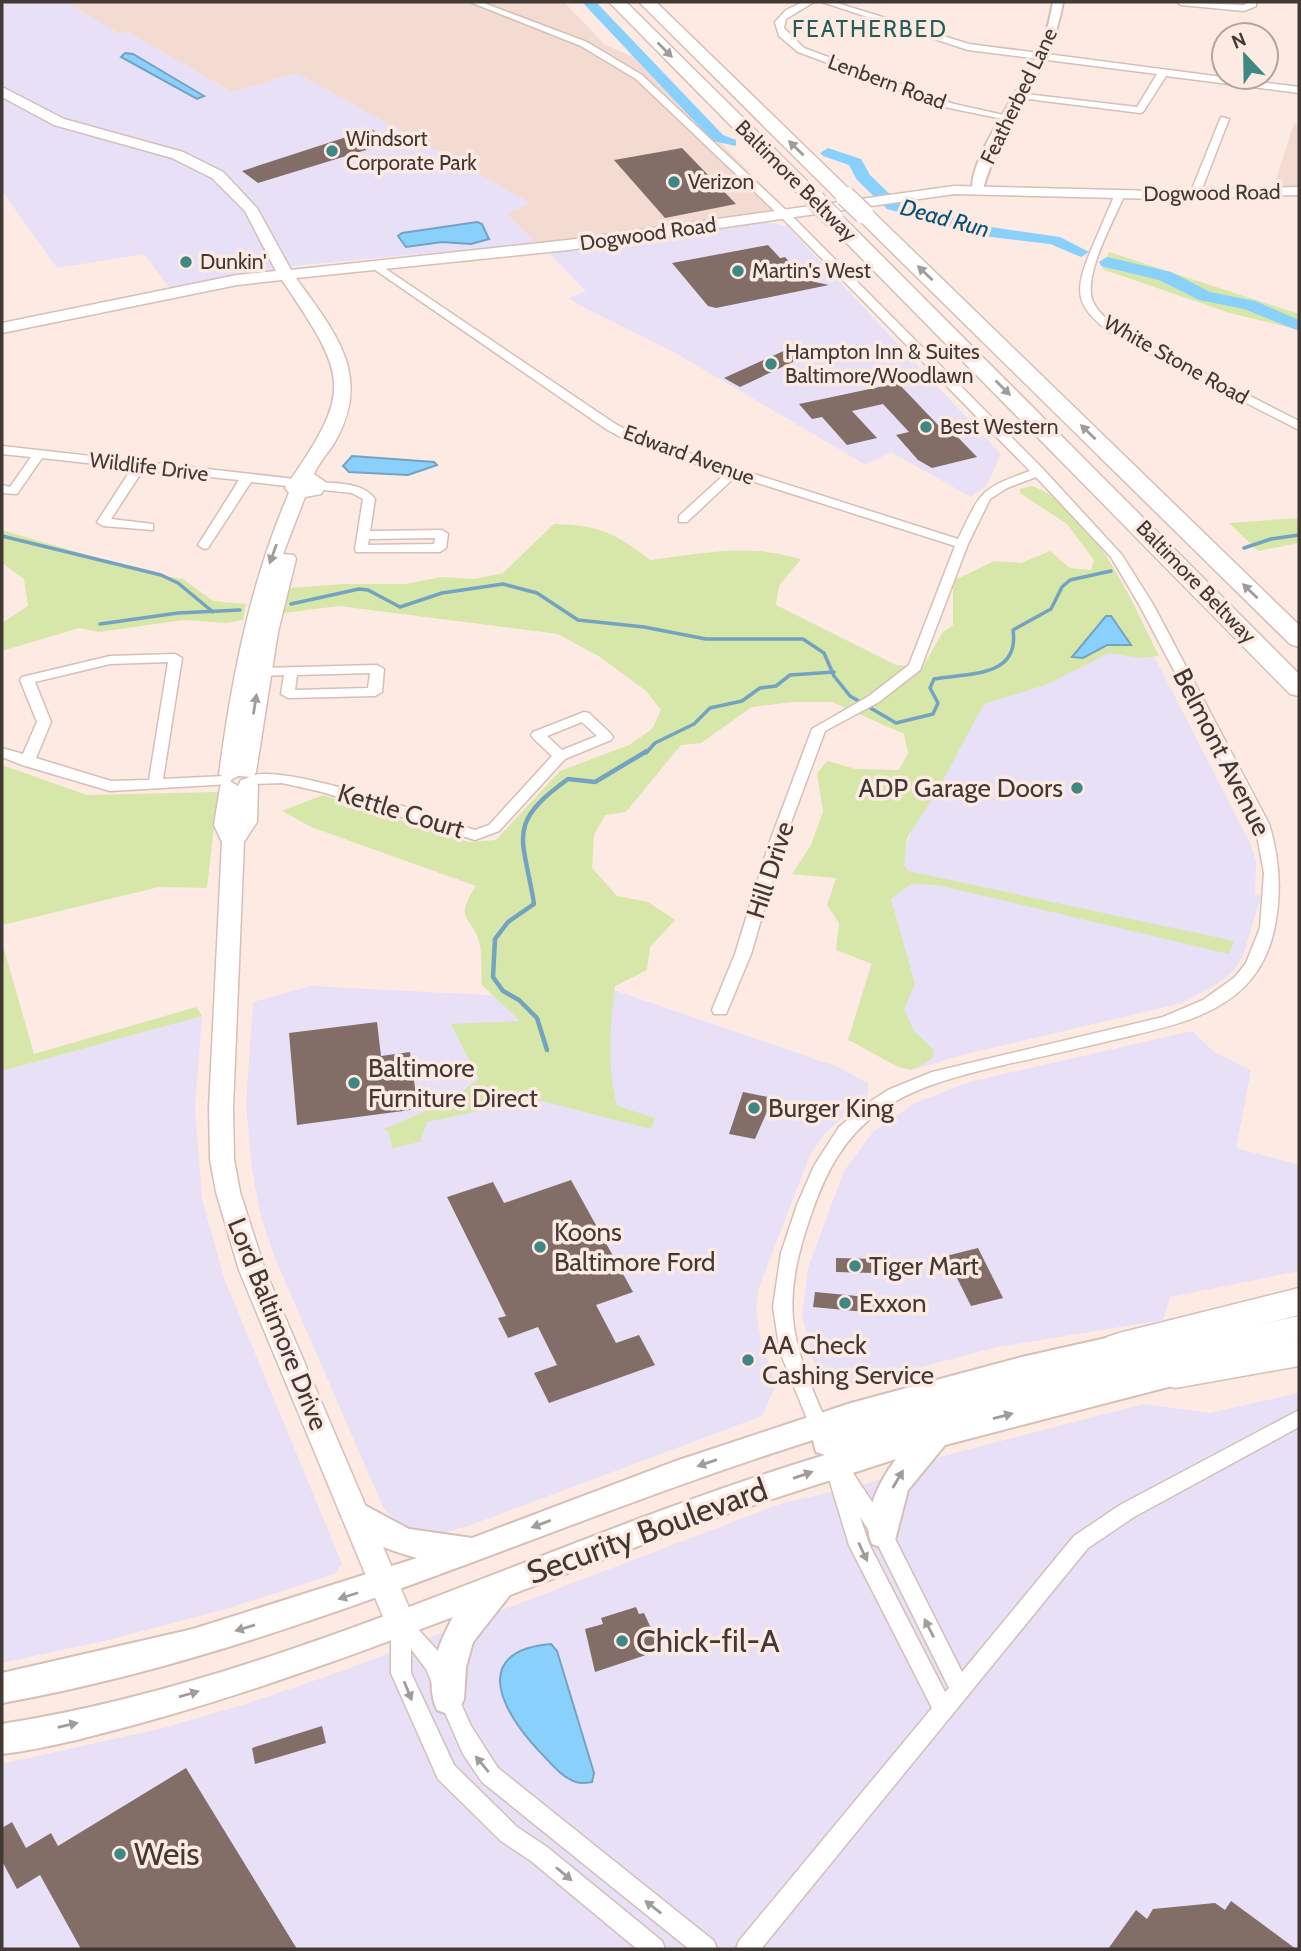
<svg xmlns="http://www.w3.org/2000/svg" width="1301" height="1951" font-family="Cabin,sans-serif">
<rect width="100%" height="100%" fill="#fdeae3"/>
<g fill="#e7e0f6">
<path d="M2,2H66L120,34L128,32L232,92L297,73L532,203L508,214L536,243L302,265L169,287L144,254L57,268L2,191Z"/>
<path d="M766,222L787,226L1001,454L987,485L971,497L891,452L866,465L672,351L583,307L568,298L586,291L548,252Z"/>
<path d="M1114,578L1251,845L1256,861L1255,894L1261,896L1243,956L1234,970L1217,984L1182,1003L962,1055L912,1070L900,1068L867,1047L848,1040L958,677Z"/>
<path d="M311,986L583,1000L602,986L838,1067L868,1083V1094L825,1133L810,1155L758,1290L756,1311L761,1341L776,1385L762,1416L468,1526L439,1534L415,1531L395,1520L383,1507L275,1258L261,1217L252,1170L246,1105L253,1002Z"/>
<path d="M202,1016L195,1108L202,1199L224,1278L342,1564L334,1574L226,1609L108,1640L2,1663V1071Z"/>
<path d="M1192,1031L1214,1052L1251,1071L1236,1148L1299,1165V1271L1170,1297L1163,1320L997,1347L853,1385L816,1372L802,1316L808,1268L844,1171L873,1132L915,1103L969,1082Z"/>
<path d="M1299,1393V1949H2V1764L163,1728L246,1704L342,1671L780,1504L870,1483L943,1456L1144,1404L1210,1413Z"/>
</g>
<g fill="#f4dbd1">
<path d="M66,2H564L605,45L638,59L787,210L536,243L507,214L531,203L297,73L232,92L128,32L120,34Z"/>
<path d="M1294,123L1299,124V188L1273,189Z"/>
</g>
<g fill="#d7e7a9">
<path d="M1109,252L1299,314V330L1230,313L1102,269Z"/>
<path d="M1033,486C1094,511 1131,600 1159,656L1141,658L1109,653L1048,684L984,704L936,793L907,838L904,865L908,871L1234,941L1229,954L938,885L911,884L891,899L915,984L904,1009L914,1031L934,1050L933,1058C927,1061 920,1067 913,1069C902,1073 863,1046 848,1040L872,964L836,950L839,923L827,905L836,878L792,874L811,845L823,812L817,774L827,761L856,769L899,770L908,753L904,734L832,702H794L752,707L701,743L681,745L626,812L605,815L594,835L592,868L617,896L648,902L675,920L650,947L647,970L615,986C610,1024 607,1068 617,1106L655,1118L651,1129L542,1101L521,1102L427,1122L420,1142L392,1148L389,1132L384,1129L449,1101L479,1079L451,1024L520,1021L482,985C481,972 482,958 480,945C473,914 452,923 476,886L311,827L282,811L323,795L469,842L496,840L560,771L629,745L652,729L661,710L646,691L600,657L558,634L339,606L283,613L289,588L343,584H406L441,577L474,579L503,573L554,524C598,525 616,533 650,560C706,553 746,543 801,559L779,586L776,605L896,665L923,667L942,633L953,625V581L994,561L1021,563L1050,551L1070,568L1091,570L1094,560L1067,524L1020,493V489Z"/>
<path d="M1299,518V543L1258,551L1229,523Z"/>
<path d="M2,530L152,574L183,579L213,601L246,604L243,620L227,623L184,620L99,632L79,628L2,651V623L28,606L24,579L2,563Z"/>
<path d="M2,765L87,795L218,792L207,888L159,887L2,925Z"/>
<path d="M2,942L34,1054L196,1007L202,1016L2,1071Z"/>
</g>
<g fill="#8ad0fd" stroke="#74a3c1" stroke-width="2">
<path d="M125,53L133,54L204,96L197,99L121,57Z"/>
<path d="M477,222L482,224L489,239L471,244L442,242L406,247L398,236L402,233Z"/>
<path d="M352,456L434,462L437,465L408,475L349,472L343,466Z"/>
<path d="M1106,616H1111L1131,645H1107L1083,658L1072,657Z"/>
<path d="M551,1644L557,1651L594,1773L592,1782C587,1783 581,1784 576,1782C561,1777 550,1762 539,1751C502,1712 469,1651 551,1644Z"/>
</g>
<g fill="none" stroke-linecap="round" stroke-linejoin="round">
<g stroke="#74a3c1" stroke-width="3.5">
<path d="M2,536L161,575L178,583L213,612"/>
<path d="M1244,548L1271,539L1299,535"/>
<path d="M291,604L359,589L368,590L400,607L442,593L503,584L537,593L578,620L644,627L706,639H803L824,653L834,676L850,696L896,723L933,714L938,703L930,688L934,679C968,673 1020,678 1013,630L1051,609L1062,587L1070,580L1111,571"/>
<path d="M100,624L178,613L240,610"/>
<path d="M646,753L655,743L694,724L710,708L742,701L760,688L776,686L790,675L834,672"/>
</g>
<path stroke="#74a3c1" stroke-width="4.5" d="M547,1050L537,1018L519,1000L503,991L493,977L495,939L508,922L534,904C524,838 504,825 568,779L595,782L647,751"/>
<g fill="#8ad0fd" fill-rule="evenodd">
<path d="M582,2H596L723,135L736,140V146L713,141Z"/>
<path d="M828,148L861,159L870,175L899,203L984,226L1060,237L1089,252L1081,257L1050,244L983,236L887,209L857,180L849,165L823,156L820,153Z"/>
<path d="M1107,257L1171,272L1210,292L1255,301L1299,320V331L1244,309L1199,300L1159,280L1101,266L1099,262Z"/>
</g>
</g>
<g fill="#826e67">
<path d="M371,129L392,142L258,183L242,171Z"/>
<path d="M682,148L736,204L665,218L614,160Z"/>
<path d="M768,245L780,258L785,257L806,280L829,285L716,308L708,306L672,263Z"/>
<path d="M799,344L814,352L740,387L724,378Z"/>
<path d="M898,383L938,425L944,423L977,457L932,468L918,460L896,435L909,432L883,404L852,411L877,438L847,445L822,417L812,419L799,404Z"/>
<path d="M377,1022L381,1056L410,1052L418,1109L297,1125L289,1033Z"/>
<path d="M743,1092L773,1098L755,1139L729,1134Z"/>
<path d="M571,1180L633,1292L596,1305L616,1343L639,1335L655,1365L549,1403L534,1373L557,1365L538,1327L508,1338L498,1318L506,1316L447,1197L493,1182L504,1203Z"/>
<path d="M978,1248L1003,1298L971,1306L946,1256Z"/>
<path d="M836,1258L874,1259V1273L836,1272Z"/>
<path d="M815,1292L877,1298L876,1313L813,1307Z"/>
<path d="M636,1607L639,1614L644,1613L661,1650L595,1672L585,1629L603,1624L601,1618Z"/>
<path d="M322,1726L326,1743L255,1764L252,1748Z"/>
<path d="M186,1768L297,1949H81L40,1875L17,1889L2,1861V1828L12,1822L26,1848L51,1833L58,1846Z"/>
<path d="M1231,1901L1296,1949H1108L1136,1910L1147,1919L1153,1909L1215,1903L1225,1910Z"/>
</g>
<g fill="none" stroke-linecap="round" stroke-linejoin="round">
<g stroke="#d6bfb7" stroke-width="3">
<g id="minor">
<path d="M470,2H481L587,42L642,75L788,212L1043,469L1122,555L1154,606L1269,824C1278,853 1281,883 1277,913C1274,939 1265,965 1246,985C1215,1017 1168,1027 1126,1037C1088,1046 1050,1055 1012,1063C967,1074 917,1084 879,1112C844,1137 826,1172 812,1212C777,1311 792,1343 832,1435L830,1441L823,1443L816,1441L780,1352L773,1307L781,1253L797,1205L814,1166L839,1127L868,1103L888,1090L932,1072L1163,1017L1203,1000L1235,977L1246,963L1260,928L1264,873L1255,824L1140,606L1111,557L1036,477L1007,488L990,499L968,544L920,670L879,702L825,731L783,844L751,954L726,1014H714L712,1010L735,954L769,844L812,729L869,696L909,665L955,546L736,476L687,522H679V516L726,473L633,444L606,429L368,265L377,263L614,423L641,438L958,539C981,492 979,489 1030,471L780,216L636,79L581,46Z"/>
<path d="M803,2H814L786,19L784,28L804,48L954,104L1013,117L1008,120L949,108L798,52L779,36L775,22L786,10Z"/>
<path d="M822,2H834L969,44L1299,87V93L1166,76L1143,112L1140,113L1020,98L1015,95L1017,93L1137,107L1157,74L968,50Z"/>
<path d="M1177,2L1244,5L1248,2H1256V6L1244,11L1181,5Z"/>
<path d="M1221,117L1229,119L1200,194L1191,196L1190,194Z"/>
<path d="M1120,191L1125,194C1114,220 1082,276 1093,302C1099,314 1110,322 1120,330L1299,421V430L1112,334C1074,305 1074,292 1091,250C1099,231 1107,213 1115,194Z"/>
<path d="M2,446L295,479L301,483L295,487L251,482L208,548L204,549L198,545L239,480L143,470L111,519L153,524V530L103,526L97,522L132,468L42,458L17,494L2,493V485L10,487L31,457L2,454Z"/>
<path d="M319,482C338,484 363,482 375,499L370,531L442,530L448,534L446,548L440,552H356L355,549L363,499L352,493L315,489V483ZM435,538L434,544L368,545L369,539Z"/>
<path d="M175,654L182,658L163,779L224,776L229,778L231,781L229,784L110,791L22,765L2,757V748L23,754L37,722L20,680L22,677L110,656ZM168,662L149,780L111,781L36,758L51,722L35,682L110,664Z"/>
<path d="M377,665L384,669L382,692L375,696L288,698L281,694L284,675L260,676L253,672L260,668ZM370,673L368,688L295,690L297,675Z"/>
<path d="M584,712L589,713L611,734L613,737L611,740L565,759L499,831L475,840L322,792L282,783L253,784L246,779C268,756 440,819 475,830L489,825L552,756L533,738L531,735L533,732ZM582,722L597,736L562,750L547,736Z"/>
<path d="M1299,1410V1427L1134,1517L1088,1548L761,1949H736L739,1941L932,1708L849,1545L823,1459L826,1453L833,1451L840,1453L845,1468L851,1470L890,1529L962,1672L1074,1536L1120,1505ZM860,1517L876,1541L949,1688L945,1692L869,1544Z"/>
<path d="M401,1615L408,1618L437,1650L471,1726L498,1768L714,1941L717,1949H689L482,1782L463,1754L426,1669L411,1649V1673L454,1765L517,1827L547,1847L662,1941L665,1949H637L531,1861L501,1841L438,1779L391,1673V1624L394,1618Z"/>
</g>
</g>
<g stroke="#d6bfb7" stroke-width="4">
<path id="tertiary" d="M1053,2H1063C1052,71 1001,122 983,189L973,192C965,162 1027,81 1040,49C1047,34 1050,18 1053,2Z"/>
</g>
<g stroke="#d6bfb7" stroke-width="3">
<g id="secondary">
<path d="M2,87L64,119L183,152L223,172L257,208L291,270L568,240L954,186L1157,191L1299,187V195L1157,199L954,194L568,250L296,278C333,330 372,373 337,438C330,452 320,460 314,474L328,484L321,494L305,497L283,554L294,555L296,559L278,632L256,772L253,777L238,776L229,781L219,774C232,677 250,583 289,493L285,488C354,389 348,378 282,280L237,285L2,333V323L237,275L276,271L245,211L212,178L172,158L54,125L2,97Z"/>
<path d="M248,778L258,785L257,822L244,842L233,1108L234,1159L240,1192L265,1270L416,1624L411,1633L401,1637L391,1633L386,1624L239,1270L216,1192L210,1159L209,1108L222,842L214,825L221,782L228,780L238,786L241,780Z"/>
</g>
</g>
<g stroke="#d6bfb7" stroke-width="4">
<path id="primary" d="M1299,1316V1338L1196,1362L1203,1371L1199,1379L945,1445L908,1490L894,1544L883,1548L872,1544C860,1518 880,1480 896,1459L704,1521L510,1595L473,1642L466,1667L464,1699L459,1710L448,1714L437,1710C423,1680 439,1643 453,1617C353,1655 252,1692 148,1721C100,1734 51,1748 2,1754V1724C288,1679 550,1538 825,1455L816,1452L813,1440C540,1526 286,1652 2,1703V1673L193,1629L417,1558C391,1551 352,1538 340,1513L344,1504L355,1500L409,1529L472,1538L673,1462L851,1403L1022,1357L1137,1331L1147,1335L1151,1343L1148,1349Z"/>
</g>
<g stroke="#d6bfb7" stroke-width="3">
<g id="motorway">
<path d="M609,2H626L822,196L825,200L822,204H808Z"/>
<path d="M639,2H656L852,192L855,196L852,200H838Z"/>
<path d="M864,208L871,210L1299,625V647L1290,644L857,218L854,214Z"/>
<path d="M834,213L841,215L1299,674V696L1290,694L827,223L824,219Z"/>
<path d="M1299,1288V1315L1119,1361L1107,1357L1102,1347L1107,1337L1119,1333Z"/>
<path d="M1299,1338V1366L1175,1388L1163,1384L1157,1374L1163,1364L1175,1360Z"/>
</g>
</g>
<use href="#minor" fill="#fff" fill-rule="evenodd"/>
<use href="#tertiary" fill="#fff" fill-rule="evenodd"/>
<use href="#secondary" fill="#fff" fill-rule="evenodd"/>
<use href="#primary" fill="#fff" fill-rule="evenodd"/>
<use href="#motorway" fill="#fff" fill-rule="evenodd"/>
<g stroke="#d6bfb7" stroke-width="22" stroke-linecap="butt">
<g id="motorway-bridge">
<path d="M845,196L864,214"/>
<path d="M815,200L834,219"/>
</g>
</g>
<use href="#motorway-bridge" stroke="#fff" stroke-width="19"/>
</g>
<defs><path id="oneway-solid" d="M-6-.8H1V-3.2L6.5 0L1 3.2V.8H-6Z" transform="scale(1.75)"/></defs>
<g fill="#a09c9a">
<use href="#oneway-solid" transform="translate(665 50) rotate(45)"/>
<use href="#oneway-solid" transform="translate(796 148) rotate(-136)"/>
<use href="#oneway-solid" transform="translate(925 273) rotate(-136)"/>
<use href="#oneway-solid" transform="translate(1003 388) rotate(45)"/>
<use href="#oneway-solid" transform="translate(1088 432) rotate(-136)"/>
<use href="#oneway-solid" transform="translate(273 554) rotate(110)"/>
<use href="#oneway-solid" transform="translate(1250 591) rotate(-136)"/>
<use href="#oneway-solid" transform="translate(255 704) rotate(-81)"/>
<use href="#oneway-solid" transform="translate(1003 1416) rotate(-15)"/>
<use href="#oneway-solid" transform="translate(707 1463) rotate(161)"/>
<use href="#oneway-solid" transform="translate(803 1475) rotate(-19)"/>
<use href="#oneway-solid" transform="translate(898 1479) rotate(-59)"/>
<use href="#oneway-solid" transform="translate(541 1524) rotate(159)"/>
<use href="#oneway-solid" transform="translate(863 1552) rotate(65)"/>
<use href="#oneway-solid" transform="translate(348 1596) rotate(162)"/>
<use href="#oneway-solid" transform="translate(245 1628) rotate(163)"/>
<use href="#oneway-solid" transform="translate(929 1628) rotate(-117)"/>
<use href="#oneway-solid" transform="translate(408 1691) rotate(68)"/>
<use href="#oneway-solid" transform="translate(189 1694) rotate(-16)"/>
<use href="#oneway-solid" transform="translate(68 1725) rotate(-13)"/>
<use href="#oneway-solid" transform="translate(482 1764) rotate(-130)"/>
<use href="#oneway-solid" transform="translate(564 1874) rotate(40)"/>
<use href="#oneway-solid" transform="translate(653 1907) rotate(-142)"/>
</g>
<g fill="#3f8782" stroke="#fdeae3" stroke-width="2.5">
<circle cx="332" cy="151" r="7"/>
<circle cx="674" cy="182" r="7"/>
<circle cx="186" cy="262" r="7"/>
<circle cx="738" cy="271" r="7"/>
<circle cx="771" cy="364" r="7"/>
<circle cx="926" cy="427" r="7"/>
<circle cx="1077" cy="788" r="7"/>
<circle cx="354" cy="1083" r="7"/>
<circle cx="754" cy="1108" r="7"/>
<circle cx="540" cy="1247" r="7"/>
<circle cx="855" cy="1266" r="7"/>
<circle cx="845" cy="1303" r="7"/>
<circle cx="748" cy="1360" r="7"/>
<circle cx="622" cy="1641" r="7"/>
<circle cx="120" cy="1854" r="7"/>
</g>
<g text-anchor="middle" stroke-width="7" stroke-linejoin="round" paint-order="stroke">
<g font-size="21" fill="#423935" stroke="#fdeae3">
<text transform="translate(887 82) rotate(20)" y="7">Lenbern Road</text>
<text transform="translate(1019 96) rotate(-64)" y="7">Featherbed Lane</text>
<text transform="translate(796 181) rotate(45)" y="7">Baltimore Beltway</text>
<text transform="translate(1212 193) rotate(-1)" y="7">Dogwood Road</text>
<text transform="translate(648 234) rotate(-8)" y="7">Dogwood Road</text>
<text transform="translate(1176 360) rotate(29)" y="7">White Stone Road</text>
<text transform="translate(689 455) rotate(20)" y="7">Edward Avenue</text>
<text transform="translate(149 467) rotate(7)" y="7">Wildlife Drive</text>
<text transform="translate(1196 582) rotate(46)" y="7">Baltimore Beltway</text>
</g>
<g font-size="21" fill="#423935" stroke="#fdeae3" text-anchor="start">
<text x="346" y="146">Windsort<tspan x="346" dy="24">Corporate Park</tspan></text>
<text x="688" y="189">Verizon</text>
<text x="200" y="269">Dunkin'</text>
<text x="752" y="278">Martin's West</text>
<text x="785" y="359">Hampton Inn &amp; Suites<tspan x="785" dy="24">Baltimore/Woodlawn</tspan></text>
<text x="940" y="434">Best Western</text>
</g>
<g font-size="23" letter-spacing="2" fill="#245d59" stroke="#fdeae3">
<text x="870" y="37">FEATHERBED</text>
</g>
<g font-size="23" font-style="italic" fill="#075277" stroke="#fdeae3">
<text transform="translate(945 218) rotate(15)" y="8">Dead Run</text>
</g>
<g font-size="26" fill="#423935" stroke="#fdeae3">
<text transform="translate(1222 752) rotate(63)" y="9">Belmont Avenue</text>
<text transform="translate(401 811) rotate(17)" y="9">Kettle Court</text>
<text transform="translate(770 870) rotate(-72)" y="9">Hill Drive</text>
<text transform="translate(278 1324) rotate(68)" y="9">Lord Baltimore Drive</text>
</g>
<g font-size="26" fill="#423935" stroke="#fdeae3" text-anchor="start">
<text x="1063" y="797" text-anchor="end">ADP Garage Doors</text>
<text x="368" y="1077">Baltimore<tspan x="368" dy="30">Furniture Direct</tspan></text>
<text x="768" y="1117">Burger King</text>
<text x="554" y="1241">Koons<tspan x="554" dy="30">Baltimore Ford</tspan></text>
<text x="869" y="1275">Tiger Mart</text>
<text x="859" y="1312">Exxon</text>
<text x="762" y="1354">AA Check<tspan x="762" dy="30">Cashing Service</tspan></text>
</g>
<g font-size="32" fill="#423935" stroke="#fdeae3">
<text transform="translate(647 1531) rotate(-20)" y="11">Security Boulevard</text>
</g>
<g font-size="32" fill="#423935" stroke="#fdeae3" text-anchor="start">
<text x="636" y="1652">Chick-fil-A</text>
<text x="134" y="1865">Weis</text>
</g>
</g>
<rect width="1301" height="1951" fill="none" stroke="#423935" stroke-width="7"/>
<g transform="translate(1245 56) rotate(338)"><circle r="33" fill="#fdeae3" stroke="#b2a39d" stroke-width="2"/>
<path d="M0-5L12 26L0 18L-12 26Z" fill="#3f8782"/>
<text y="-10" font-size="19" font-weight="bold" text-anchor="middle" fill="#423935">N</text>
</g>
</svg>
